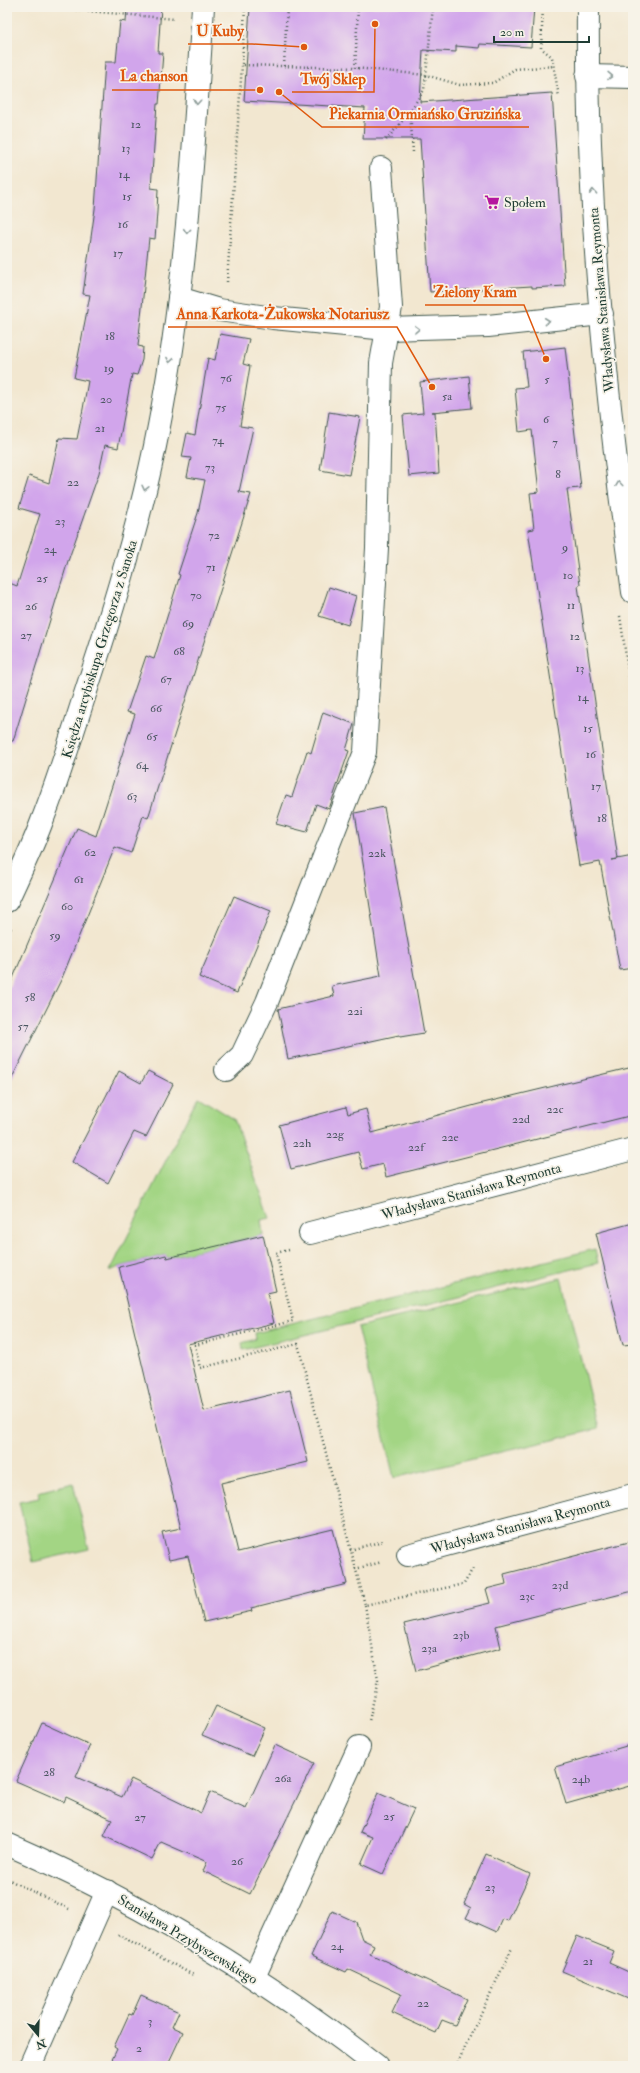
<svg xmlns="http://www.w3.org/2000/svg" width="640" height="2073" font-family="'IM FELL Double Pica',serif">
<rect width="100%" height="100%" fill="#f7f3e8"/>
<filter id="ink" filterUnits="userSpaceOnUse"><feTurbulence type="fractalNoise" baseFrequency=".025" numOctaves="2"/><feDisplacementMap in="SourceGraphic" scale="8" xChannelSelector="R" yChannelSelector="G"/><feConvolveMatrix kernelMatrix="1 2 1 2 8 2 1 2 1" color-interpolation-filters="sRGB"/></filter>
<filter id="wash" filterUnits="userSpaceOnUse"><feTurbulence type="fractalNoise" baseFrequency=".012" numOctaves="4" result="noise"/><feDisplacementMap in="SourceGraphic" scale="16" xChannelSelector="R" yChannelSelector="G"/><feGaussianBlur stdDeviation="0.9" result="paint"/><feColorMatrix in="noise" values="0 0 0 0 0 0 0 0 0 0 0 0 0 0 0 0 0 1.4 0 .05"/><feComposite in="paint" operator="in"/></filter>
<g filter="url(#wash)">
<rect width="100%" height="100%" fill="#f2e7d0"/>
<g fill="#a3d584" stroke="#61895c">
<path d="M198,1097L234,1119L270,1218L261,1220L263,1235L167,1258L166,1255L119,1267L110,1271Z"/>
<path d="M595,1249L598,1263L243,1350L242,1343L256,1339L255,1333Z"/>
<path d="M561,1278L598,1429L394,1478L357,1327Z"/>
<path d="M73,1483L89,1549L33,1562L19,1502L39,1498L38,1492Z"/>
</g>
<g id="blocks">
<g fill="#d1a5eb">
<path d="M127,7H161L158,53H163L159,104H157L151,188L158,189L157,212L155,239L149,238L138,346L143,347L142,360L137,375L132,374L118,448L105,445L99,473L68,561L13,741H7V582L17,586L40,514L19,508L29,476L49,483L59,438L77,439L83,409L88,381L74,378L90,295L83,294L95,209L105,62H116L120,21L126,22Z"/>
<path d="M250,7H534L531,47L480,44L479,48L456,46V52L423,50L420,102L552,93L565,286L532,288V286L430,292L420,139H363L365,108L244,101Z"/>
<path d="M220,334L249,339L243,364L250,366L240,426L253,428L239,492L251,494L148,818L143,816L131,853L115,847L62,978L7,1088V992L77,828L96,836L135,714L127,712L146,656L154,659L180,575L178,574L198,513L205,480L187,477L191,458L182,457L187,433L195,435L208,358L215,360Z"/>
<path d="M565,347L581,488L567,489L580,585L578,586L618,859L612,860L633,856V968L620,970L600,862L579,866L528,530L534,529L530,493L539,492L532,430L519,432L515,388L527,387L523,352Z"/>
<path d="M469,376L472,408L432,412H435L439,473L409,476L403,415L423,413L420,382Z"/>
<path d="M329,412L360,417L349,475L320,470Z"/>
<path d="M329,587L356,596L348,625L319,616Z"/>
<path d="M323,712L354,724L346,750L349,751L329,809L316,804L307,832L276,824L286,795L292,797L307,751L311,753Z"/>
<path d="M384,807L424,1033L400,1037L399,1035L288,1059L278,1009L334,996L332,986L381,976L355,813Z"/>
<path d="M234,896L271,911L237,993L199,977Z"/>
<path d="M633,1067V1115L386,1177L383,1164L363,1169L358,1152L291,1169L279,1125L346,1107L348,1114L366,1109L372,1133L479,1104Z"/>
<path d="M119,1071L141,1083L148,1071L173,1084L146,1137L134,1132L108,1183L72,1162Z"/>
<path d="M633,1223V1344L623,1345L596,1233Z"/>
<path d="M263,1235L276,1291L267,1293L274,1323L188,1344L204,1411L290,1390L308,1462L221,1483L238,1552L333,1529L347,1584L251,1608L252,1611L204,1622L188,1556L169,1560L162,1532L181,1528L119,1267L166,1255L167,1258Z"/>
<path d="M633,1541V1591L496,1626L501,1648L416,1671L404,1624L490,1603L486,1589L506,1584L504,1574Z"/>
<path d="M216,1706L265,1728L252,1756L202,1735Z"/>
<path d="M42,1723L90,1745L76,1777L122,1797L131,1779L201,1813L210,1792L246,1808L275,1745L314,1763L250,1894L203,1871L207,1862L161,1842L152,1859L104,1836L112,1819L66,1797L64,1802L16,1781Z"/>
<path d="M633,1744V1785L566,1804L555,1767Z"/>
<path d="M378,1793L414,1809L383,1874L361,1864L373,1837L360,1832Z"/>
<path d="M486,1854L530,1874L508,1921L503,1919L497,1932L466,1918L471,1908L464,1904Z"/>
<path d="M332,1911L356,1922L362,1939L374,1945L370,1954L467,1999L455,2025L442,2020L436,2033L392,2013L401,1994L348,1969L346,1972L311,1956Z"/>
<path d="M577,1936L614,1951L609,1963L633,1974V2001L562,1971Z"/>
<path d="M141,1995L179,2012L172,2027L183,2032L167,2066H109L117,2049L114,2047L129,2014L132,2015Z"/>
</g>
</g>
</g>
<g filter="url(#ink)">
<use href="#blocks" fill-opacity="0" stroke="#3f564b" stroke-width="1"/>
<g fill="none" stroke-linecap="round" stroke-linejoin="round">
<g stroke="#3f564b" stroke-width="24">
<g id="minor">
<path d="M588,7C586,203 606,398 633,592"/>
<path d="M587,76L633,77"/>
<path d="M179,298L219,310L273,318L387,329L488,326L602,314"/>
<path d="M7,901C19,875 32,848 42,821C61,773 75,724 91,676C118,594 143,511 159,426C186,287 194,147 203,7"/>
<path d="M226,1070L242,1055L267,1002L365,752L377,548L381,363L391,307L381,168"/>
<path d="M310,1233L633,1149"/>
<path d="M408,1555L633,1495"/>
<path d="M7,1844C140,1902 263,1977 377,2066"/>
<path d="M254,1977L359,1747"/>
<path d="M30,2066L107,1891"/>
</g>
</g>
<g stroke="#3f564b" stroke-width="2.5" stroke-dasharray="1 3" stroke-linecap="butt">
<path d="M44,7L175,19"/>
<path d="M245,7L242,65L355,68"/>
<path d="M358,7L355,68L426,75L433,7"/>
<path d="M543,7L541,48L552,57L559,97"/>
<path d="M284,66L287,7"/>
<path d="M386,140L410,112"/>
<path d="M413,152L410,111L424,90L426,75L460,85L493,83L515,69L554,66"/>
<path d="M227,282L242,65"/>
<path d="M620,616L633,704"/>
<path d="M7,936L11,928"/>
<path d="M289,1250L276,1253L293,1321L195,1345L200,1368L298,1344L365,1605L464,1584L473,1568"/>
<path d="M350,1550L383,1541"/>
<path d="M355,1569L382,1562"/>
<path d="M365,1605L378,1680L369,1721"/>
<path d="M7,1879L69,1909"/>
<path d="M118,1936L119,1935L195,1976"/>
<path d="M456,2066L512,1948"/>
</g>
<use href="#minor" stroke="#fff" stroke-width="22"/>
</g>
<defs><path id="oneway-chevron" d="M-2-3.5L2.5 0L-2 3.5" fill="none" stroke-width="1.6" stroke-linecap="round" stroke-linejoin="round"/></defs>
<g stroke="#8f9e9a">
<use href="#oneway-chevron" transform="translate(610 76) rotate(1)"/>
<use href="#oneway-chevron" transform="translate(197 102) rotate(94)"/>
<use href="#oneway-chevron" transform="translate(593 192) rotate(-93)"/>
<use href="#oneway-chevron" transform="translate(187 231) rotate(95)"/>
<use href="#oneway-chevron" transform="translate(547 321) rotate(-6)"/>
<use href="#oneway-chevron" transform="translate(417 329) rotate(-2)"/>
<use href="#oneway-chevron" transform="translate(170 360) rotate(99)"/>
<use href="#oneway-chevron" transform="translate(619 484) rotate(-97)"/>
<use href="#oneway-chevron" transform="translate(145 488) rotate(103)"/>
</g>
</g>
<defs>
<g id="supermarket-bare" transform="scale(1.2)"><path d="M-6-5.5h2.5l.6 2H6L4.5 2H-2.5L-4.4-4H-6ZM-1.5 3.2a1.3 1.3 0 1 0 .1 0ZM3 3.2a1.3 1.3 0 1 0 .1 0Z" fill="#b5179e" stroke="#f7f3e8" stroke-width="2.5" paint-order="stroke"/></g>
</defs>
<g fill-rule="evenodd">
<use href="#supermarket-bare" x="492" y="202"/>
</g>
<g text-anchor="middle" stroke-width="3.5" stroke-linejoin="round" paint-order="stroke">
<g font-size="12" fill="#4c5762">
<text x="136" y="128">12</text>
<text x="126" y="152">13</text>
<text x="124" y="178">14</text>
<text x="127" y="200">15</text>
<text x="123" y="228">16</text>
<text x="118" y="257">17</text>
<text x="110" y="340">18</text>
<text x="109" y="372">19</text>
<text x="226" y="382">76</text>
<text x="547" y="383">5</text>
<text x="447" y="400">5a</text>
<text x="106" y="403">20</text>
<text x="221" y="411">75</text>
<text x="546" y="423">6</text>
<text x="100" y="432">21</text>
<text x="218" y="444">74</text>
<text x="555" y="446">7</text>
<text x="210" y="471">73</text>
<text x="558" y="478">8</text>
<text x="73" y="486">22</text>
<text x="60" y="525">23</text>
<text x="214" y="539">72</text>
<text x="565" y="551">9</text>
<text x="50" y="553">24</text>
<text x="211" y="571">71</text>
<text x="568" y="579">10</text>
<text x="42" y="582">25</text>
<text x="196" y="599">70</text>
<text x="571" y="609">11</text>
<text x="31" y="610">26</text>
<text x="188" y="627">69</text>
<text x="26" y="639">27</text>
<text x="575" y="640">12</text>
<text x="179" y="655">68</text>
<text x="580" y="672">13</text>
<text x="166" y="683">67</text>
<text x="583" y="701">14</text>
<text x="156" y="712">66</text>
<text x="588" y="732">15</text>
<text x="152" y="740">65</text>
<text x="591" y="758">16</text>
<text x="142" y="769">64</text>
<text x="596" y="790">17</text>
<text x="132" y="800">63</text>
<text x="602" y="822">18</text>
<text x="90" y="856">62</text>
<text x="377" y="857">22k</text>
<text x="79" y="883">61</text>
<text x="67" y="910">60</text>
<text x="55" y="939">59</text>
<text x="30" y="1001">58</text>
<text x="355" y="1015">22i</text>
<text x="23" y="1030">57</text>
<text x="555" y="1113">22c</text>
<text x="521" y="1123">22d</text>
<text x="335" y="1138">22g</text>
<text x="450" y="1141">22e</text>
<text x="302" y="1147">22h</text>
<text x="416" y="1151">22f</text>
<text x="560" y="1589">23d</text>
<text x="527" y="1600">23c</text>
<text x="461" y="1639">23b</text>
<text x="429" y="1652">23a</text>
<text x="49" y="1776">28</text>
<text x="283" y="1782">26a</text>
<text x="581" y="1783">24b</text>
<text x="389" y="1820">25</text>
<text x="140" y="1821">27</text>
<text x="237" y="1865">26</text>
<text x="490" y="1891">23</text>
<text x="337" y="1950">24</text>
<text x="588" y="1965">21</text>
<text x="423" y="2007">22</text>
<text x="150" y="2025">3</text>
<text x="139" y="2052">2</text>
</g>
<g font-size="14" fill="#1f3d34" stroke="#f7f3e8" text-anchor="start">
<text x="504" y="207">Społem</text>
</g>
<g font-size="14" fill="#1f3d34" stroke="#f7f3e8">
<text transform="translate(601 300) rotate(-95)" y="5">Władysława Stanisława Reymonta</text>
<text transform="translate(99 649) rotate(-73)" y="5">Księdza arcybiskupa Grzegorza z Sanoka</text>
<text transform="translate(471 1191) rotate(-15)" y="5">Władysława Stanisława Reymonta</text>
<text transform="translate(520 1525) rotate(-15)" y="5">Władysława Stanisława Reymonta</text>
<text transform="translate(188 1939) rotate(31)" y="5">Stanisława Przybyszewskiego</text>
</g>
</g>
<path fill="none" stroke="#de580e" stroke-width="1.5" d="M304 47L252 44H188M260 90L196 90H112M375 24L374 92H292M279 92L322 127H529M546 359L524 305H425M432 387L397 327H168"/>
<g fill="#de580e" stroke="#f7f3e8" stroke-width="1.5">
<circle cx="304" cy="47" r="4"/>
<circle cx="260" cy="90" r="4"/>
<circle cx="375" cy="24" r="4"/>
<circle cx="279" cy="92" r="4"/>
<circle cx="546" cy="359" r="4"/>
<circle cx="432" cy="387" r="4"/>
</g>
<g font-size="15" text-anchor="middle" font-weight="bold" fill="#de580e" stroke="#f7f3e8" stroke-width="3.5" stroke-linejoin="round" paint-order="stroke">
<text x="220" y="36">U Kuby</text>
<text x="154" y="81">La chanson</text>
<text x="333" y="84">Twój Sklep</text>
<text x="425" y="119">Piekarnia Ormiańsko Gruzińska</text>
<text x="475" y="297">Zielony Kram</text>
<text x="283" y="319">Anna Karkota-Żukowska Notariusz</text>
</g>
<rect width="640" height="2073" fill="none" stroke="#f7f3e8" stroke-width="24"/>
<g transform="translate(38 2035) rotate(161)" stroke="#f7f3e8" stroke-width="3" paint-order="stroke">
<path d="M0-3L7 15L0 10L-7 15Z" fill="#1f3d34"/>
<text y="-6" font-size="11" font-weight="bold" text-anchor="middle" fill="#1f3d34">N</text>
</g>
<path d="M494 36v6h95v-6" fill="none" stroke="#1f3d34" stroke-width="2"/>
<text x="500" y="36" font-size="12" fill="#1f3d34" stroke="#f7f3e8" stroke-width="3" paint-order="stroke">20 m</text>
</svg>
